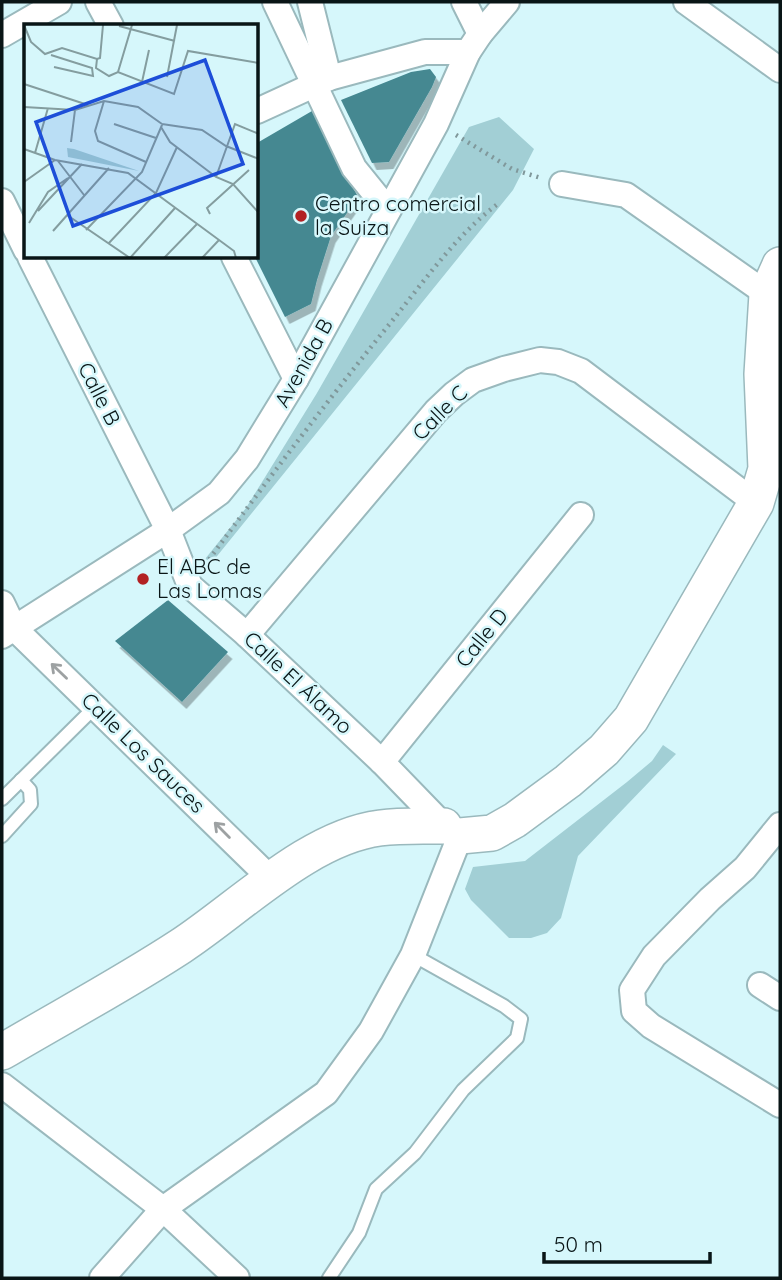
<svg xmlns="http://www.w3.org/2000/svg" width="782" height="1280" font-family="Quicksand,sans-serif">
<defs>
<filter id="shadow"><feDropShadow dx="4.5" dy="7" stdDeviation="0" flood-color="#0004"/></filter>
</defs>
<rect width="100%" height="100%" fill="#d6f7fb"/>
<g fill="#a2cfd5">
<path d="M499,117L534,149L513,190L205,571L201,564L246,508L317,393L469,127Z"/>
<path d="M663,745L676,754L578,856L561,918L547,933L531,938H509L471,900L465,889L473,867L525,861L627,782L652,761Z"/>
</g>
<g fill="#458891" filter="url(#shadow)">
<path d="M430,69L436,77L432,87L389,162L372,163L341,100L411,72Z"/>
<path d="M312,111L358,197L331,236L317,280L311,304L285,317L255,257H257V143Z"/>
<path d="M168,600L228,652L182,702L115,641Z"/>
</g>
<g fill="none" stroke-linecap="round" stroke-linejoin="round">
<g stroke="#9ab9bd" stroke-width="16">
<g id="lane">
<path d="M2,799L96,706"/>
<path d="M2,836L31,804L30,790L21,780"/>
<path d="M329,1278L359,1233L376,1189L415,1153L463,1090L517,1038L521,1019L504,1006L413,955"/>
</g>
</g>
<g stroke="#9ab9bd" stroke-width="28">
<g id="street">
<path d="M98,2L111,26"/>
<path d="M275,2L354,168L388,210"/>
<path d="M310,2L329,78"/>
<path d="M464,2L480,34"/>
<path d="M686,2L780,70"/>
<path d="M2,35L59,2"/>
<path d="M257,111L329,78L425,52H468"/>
<path d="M562,184L626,195L767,294"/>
<path d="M2,201L26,250"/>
<path d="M30,257L168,530L190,586L247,635L382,762L444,826L460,836L413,955L371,1031L326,1093L163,1209L102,1278"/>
<path d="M234,257L296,379"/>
<path d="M2,603L14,628L270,878"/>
<path d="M247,635L436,411L454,394L473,380L504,369L540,360L558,362L581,371L756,503"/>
<path d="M2,636L168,530L219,493L247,459L296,379L436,124L468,52L480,34L507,2"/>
<path d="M382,762L581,515"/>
<path d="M780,825L745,868L710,899L654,956L632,990L634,1011L651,1026L780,1105"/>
<path d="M760,985L780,998"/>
<path d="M2,1085L163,1209L237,1278"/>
</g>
</g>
<g stroke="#9ab9bd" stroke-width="38">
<g id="secondary">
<path d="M460,836L492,833L515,820L568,781L604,750L631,719L756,503L766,469L762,374L767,294L780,265"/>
<path d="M2,1052C61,1017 123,984 181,946C239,908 309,837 380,828C401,825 423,826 444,826"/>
</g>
</g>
<g stroke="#80989b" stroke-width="4.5" stroke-dasharray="2 5" stroke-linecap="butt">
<path d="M456,135L512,169L541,178"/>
<path d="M205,565C266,482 327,401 392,321C425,280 457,234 499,203"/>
</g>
<use href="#lane" stroke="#fff" stroke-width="12"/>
<use href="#street" stroke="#fff" stroke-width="24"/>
<use href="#secondary" stroke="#fff" stroke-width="35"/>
</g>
<defs><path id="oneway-shaft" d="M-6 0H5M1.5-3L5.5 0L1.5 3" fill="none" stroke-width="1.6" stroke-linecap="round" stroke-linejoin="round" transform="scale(1.75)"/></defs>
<g stroke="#9da1a2">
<use href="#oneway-shaft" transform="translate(59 671) rotate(-136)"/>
<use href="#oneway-shaft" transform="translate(222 830) rotate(-135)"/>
</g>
<g fill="#b22123" stroke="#d6f7fb" stroke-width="2.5">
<circle cx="301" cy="216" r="7"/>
<circle cx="143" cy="579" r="7"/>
</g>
<g text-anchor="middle" stroke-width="5" stroke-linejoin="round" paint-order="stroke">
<g font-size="21" fill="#091516" stroke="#d6f7fb" text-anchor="start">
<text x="315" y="211">Centro comercial<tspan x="315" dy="24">la Suiza</tspan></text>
<text x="157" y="574">El ABC de<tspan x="157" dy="24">Las Lomas</tspan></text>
</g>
<g font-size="21" fill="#091516" stroke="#d6f7fb">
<text transform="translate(304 363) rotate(-61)" y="7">Avenida B</text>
<text transform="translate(99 394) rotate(63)" y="7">Calle B</text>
<text transform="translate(440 413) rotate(-45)" y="7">Calle C</text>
<text transform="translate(482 638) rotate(-51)" y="7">Calle D</text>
<text transform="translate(298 683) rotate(43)" y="7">Calle El Álamo</text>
<text transform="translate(143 753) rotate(44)" y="7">Calle Los Sauces</text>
</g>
</g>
<g transform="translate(24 24)">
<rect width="234" height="234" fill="#d6f7fb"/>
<path d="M43,124L50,125L115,147L44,133Z" fill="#a2cfd5"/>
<path fill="none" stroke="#849d9f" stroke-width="2" d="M0,1L7,18L21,30L38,24L73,35L76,34L79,1M95,2L151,17M27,31L68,44L69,52L30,43M73,35L72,44L85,52L94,48L150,70L164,27L235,39M94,48L108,1M143,53L153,1M118,58L125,26M0,60L64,81M80,77L71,107L74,117L122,138M0,83L51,86L80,77L114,83L138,100M90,100L132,114M138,100L178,106L202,122L235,135M137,103L146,118L192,153L209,160L235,189M47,118L51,86M0,125L31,136L104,149L210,227L212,234M11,129L24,84M34,137L60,171M192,153L211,100L235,110M0,158L31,136M14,187L58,140M186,190L183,184L225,146M43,191L106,234M5,199L24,168L44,154M62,206L118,148L138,101M29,207L85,144M84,220L132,169L153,123M106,234L151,184M140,234L173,200M178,234L195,216"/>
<path fill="#1d4ed8" fill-opacity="0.15" stroke="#1d4ed8" stroke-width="3.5" d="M181,36L219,140L49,202L12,98Z"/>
<rect width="234" height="234" fill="none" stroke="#091516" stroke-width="3.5"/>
</g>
<rect width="782" height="1280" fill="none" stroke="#091516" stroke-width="7"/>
<path d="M544 1252v10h166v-10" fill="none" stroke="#091516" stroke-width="3.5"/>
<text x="554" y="1252" font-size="21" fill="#091516" stroke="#d6f7fb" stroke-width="5" paint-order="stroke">50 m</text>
</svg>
